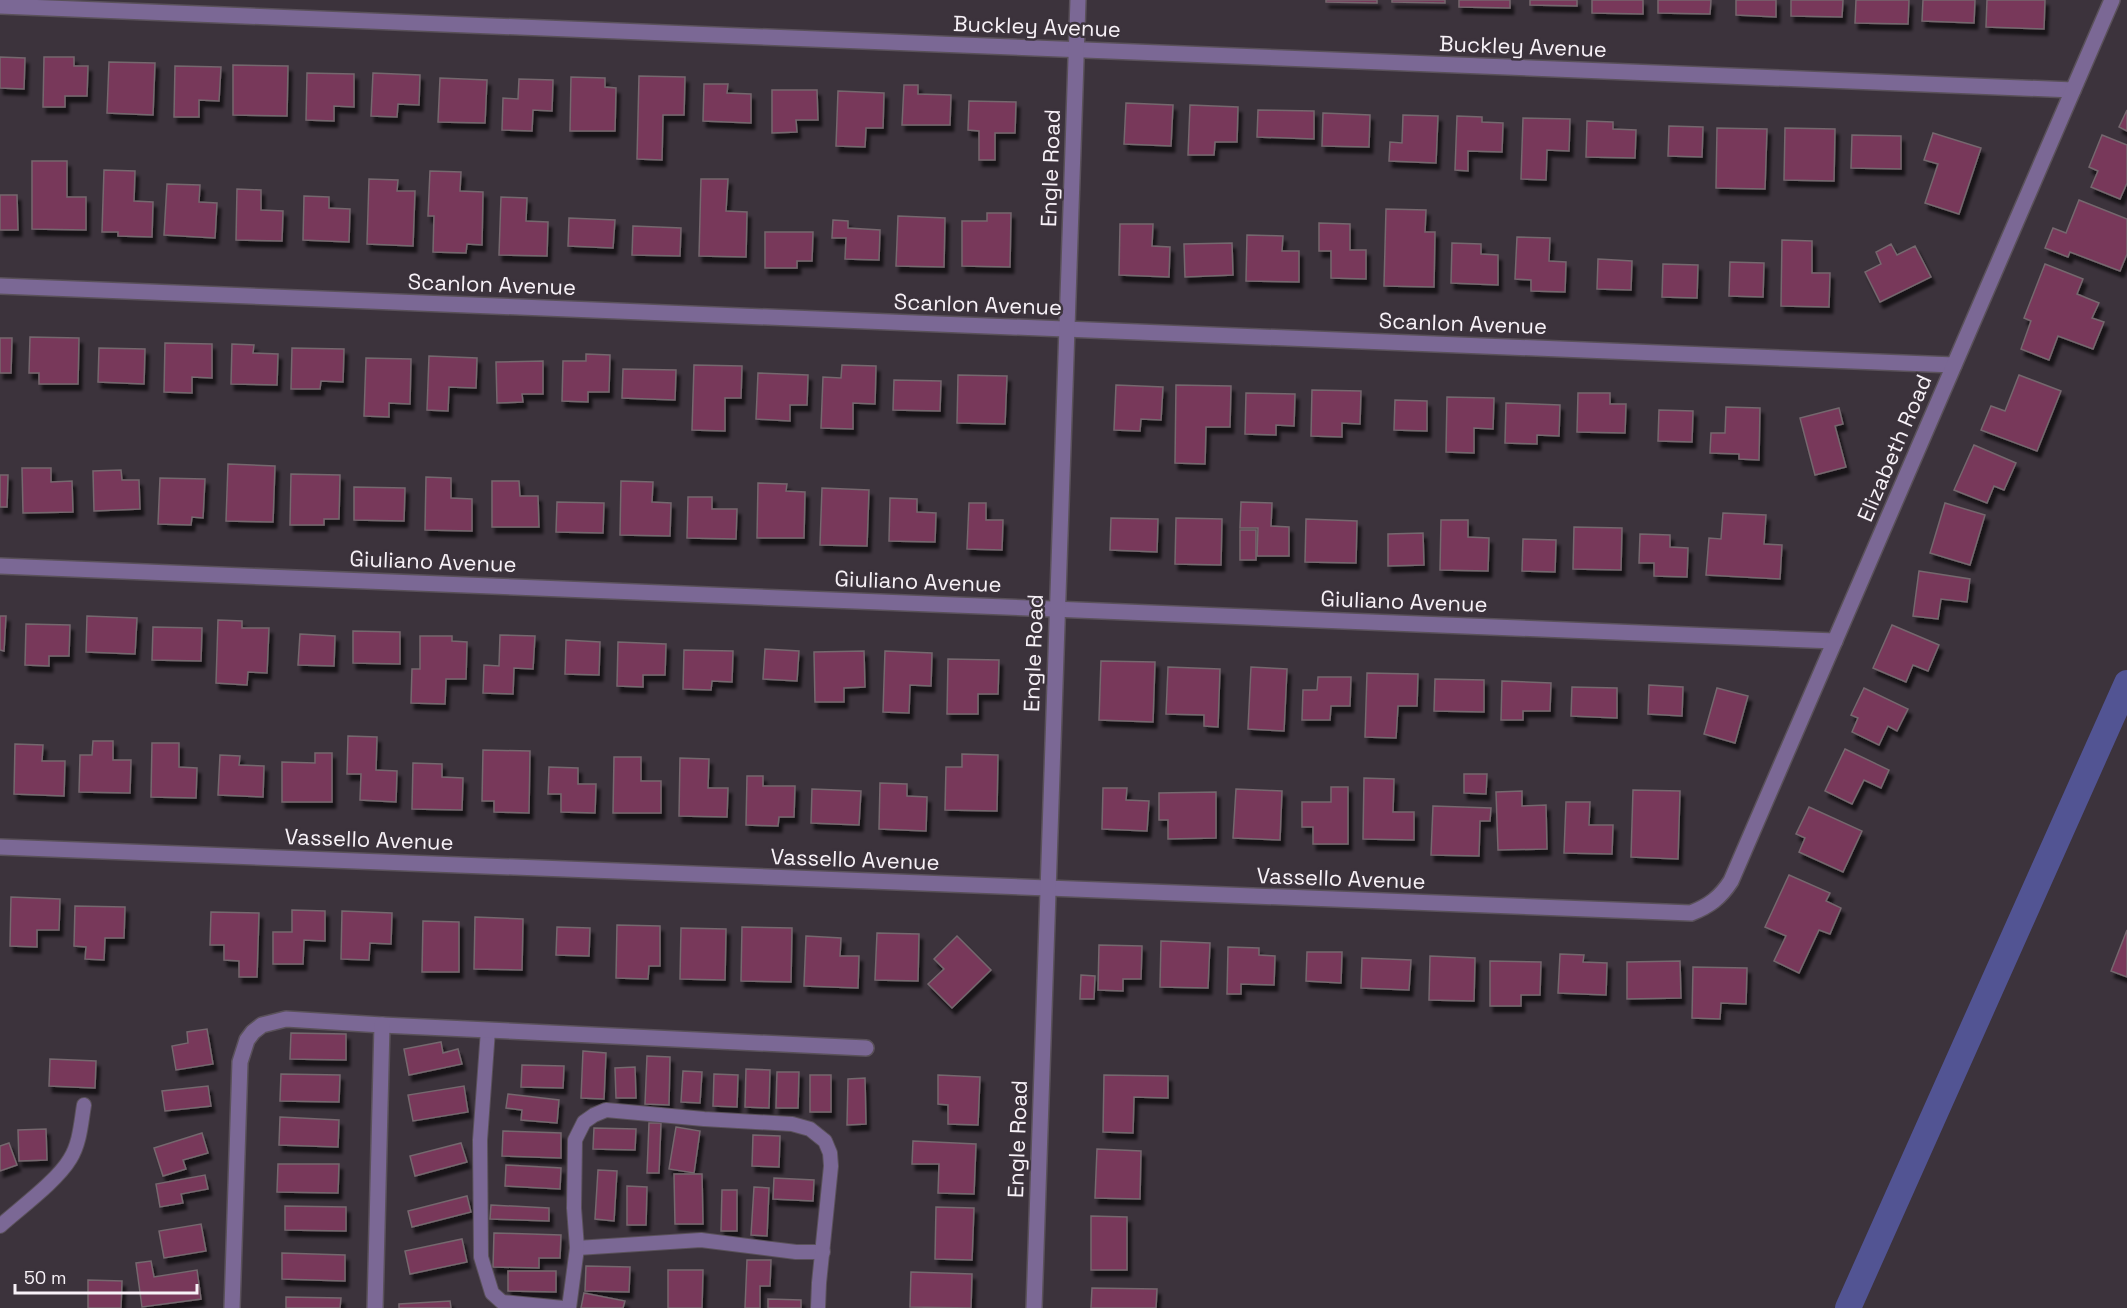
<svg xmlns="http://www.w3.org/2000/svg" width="2127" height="1308" font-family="'Space Grotesk',sans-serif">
<defs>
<filter id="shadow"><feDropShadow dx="3.5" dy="6" stdDeviation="1.5" flood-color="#0009"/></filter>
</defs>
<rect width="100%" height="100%" fill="#3c333c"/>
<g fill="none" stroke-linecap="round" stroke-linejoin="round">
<path stroke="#525493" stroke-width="26" d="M1848,1308L2127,683"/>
</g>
<g fill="#78375a" stroke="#75676e" stroke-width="1.5" filter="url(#shadow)">
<path d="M1326,0H1377V3L1326,2Z"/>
<path d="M1392,0H1445V3L1392,2Z"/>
<path d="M1459,0H1510V8L1459,7Z"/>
<path d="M1530,0H1577V6L1530,5Z"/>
<path d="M1592,0H1643V14L1592,13Z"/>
<path d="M1658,0H1711L1710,14L1658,13Z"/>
<path d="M1736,0H1776V17L1736,15Z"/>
<path d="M1791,0H1843L1842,17L1791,16Z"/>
<path d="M1856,0H1909L1908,24L1855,23Z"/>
<path d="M1923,0H1975L1974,23L1922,21Z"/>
<path d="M1987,0H2045L2044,29L1986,27Z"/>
<path d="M0,57L25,58L24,89L0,88Z"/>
<path d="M44,57H74V66H88L87,96H65V107H43Z"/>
<path d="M109,62L155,63L153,115L107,113Z"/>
<path d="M233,65L288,66L287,116L233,115Z"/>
<path d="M175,66L221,67L219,101L199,100V117H174Z"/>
<path d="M307,73L354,74V107L334,106V121L306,120Z"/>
<path d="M373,73L420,75L419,105L398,104L397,117L371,116Z"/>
<path d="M639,76L685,77L684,115H663L662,160L637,159Z"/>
<path d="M571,77L605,78V87L616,88L615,131H570Z"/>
<path d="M440,78L487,80L485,123L438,122Z"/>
<path d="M519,79L553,80L552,111L533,110L532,131L502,130L503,98L518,99Z"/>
<path d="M704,84H728L727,93L751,94V123L703,121Z"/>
<path d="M904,85H918V94L951,95L950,125H902Z"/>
<path d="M772,90H817L818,120H796L797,132L772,133Z"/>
<path d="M838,91L884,93L883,128H866L865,147L836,146Z"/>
<path d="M969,101L1016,102L1015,133H995V160H979V131L968,130Z"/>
<path d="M1126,103L1173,105L1171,146L1124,144Z"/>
<path d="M1190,105L1238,107L1237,142H1215L1214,155H1188Z"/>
<path d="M1258,110L1314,111V139L1257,137Z"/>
<path d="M2127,110V131L2119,127Z"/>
<path d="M1323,113L1370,115L1369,147L1322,146Z"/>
<path d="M1403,115L1438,116L1436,163L1389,161L1390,142L1402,143Z"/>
<path d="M1457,116L1482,117V122L1503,123L1502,152L1468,151V171L1455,170Z"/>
<path d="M1523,118L1570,119L1569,151L1547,150L1546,180L1521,179Z"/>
<path d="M1587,121L1613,122V129L1636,130L1635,158L1586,157Z"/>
<path d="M1669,126L1703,127L1702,157L1668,156Z"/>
<path d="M1717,128L1767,129L1765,189L1716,188Z"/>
<path d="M1785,128L1835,129L1834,181L1784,180Z"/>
<path d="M1933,133L1981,148L1959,214L1925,203L1938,164L1924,160Z"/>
<path d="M1852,135L1901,136V169L1851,168Z"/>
<path d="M2102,135L2127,145V183L2120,199L2091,187L2098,171L2089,167Z"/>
<path d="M32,161H67V197H86V230L32,229Z"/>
<path d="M104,170L135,171L134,201L153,202L152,237L118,236V232H102Z"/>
<path d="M430,171L461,172L460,191L483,192L482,245L467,244L466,253L433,252L434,216H428Z"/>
<path d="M369,179L398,180L397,191H415L413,246L367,244Z"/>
<path d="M701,179H728L726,211L747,212L746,257L699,256Z"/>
<path d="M167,184L200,185L199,202L217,203L215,238L164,235Z"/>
<path d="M237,189L261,190V210L283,211L282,241L236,240Z"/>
<path d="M0,195H17L18,230H0Z"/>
<path d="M304,196L329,197V208L350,209L349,242L303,240Z"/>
<path d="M501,197L527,198L526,221L548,222L547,256L499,255Z"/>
<path d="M2079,200L2127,219V254L2120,271L2070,252L2068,257L2045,248L2053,228L2066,233Z"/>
<path d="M1386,209L1426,210L1425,232H1435L1434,287L1384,286Z"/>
<path d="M987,213H1011L1010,267L962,266V221H987Z"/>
<path d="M898,216L945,218L944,267L896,266Z"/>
<path d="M569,218L615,220L613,248L568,246Z"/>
<path d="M833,220L848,221V228L880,230L879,260L845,259L846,238H832Z"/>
<path d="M1319,223L1350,224V250H1366V279L1331,278V251H1319Z"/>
<path d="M1120,224H1153L1152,246L1170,247L1169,277L1119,275Z"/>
<path d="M633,226L681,228L680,256L632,255Z"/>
<path d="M765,232H813L812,261H797V268H765Z"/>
<path d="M1247,235L1283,236L1282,251H1299V282L1246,281Z"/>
<path d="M1517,237L1550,238L1549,261L1566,262L1565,292L1531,291V280L1515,279Z"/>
<path d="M1782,240L1812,241V273H1830L1829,307L1781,306Z"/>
<path d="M1232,243L1233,275L1185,277L1184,244Z"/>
<path d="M1452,243L1481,244V254L1498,255V285L1451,283Z"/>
<path d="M1891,244L1897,255L1915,246L1931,277L1880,302L1865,272L1881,264L1876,252Z"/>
<path d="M1598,259L1632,261L1631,290L1597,289Z"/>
<path d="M1730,262L1764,263L1763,297L1729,296Z"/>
<path d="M1663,264L1698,265L1697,298L1662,297Z"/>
<path d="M2045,264L2083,279L2077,294L2099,303L2092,318L2104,322L2093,349L2058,336L2049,360L2021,349L2031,321L2024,318Z"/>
<path d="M30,337L79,338L78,384H39V373H29Z"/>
<path d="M0,338H12L11,373H0Z"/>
<path d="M165,343L212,344V378L192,377V393L164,392Z"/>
<path d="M232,344L254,345L253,353L278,354L277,385L231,384Z"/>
<path d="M99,348L145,349L144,384L98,382Z"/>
<path d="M292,348L344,349L343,382L321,381L320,389H291Z"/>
<path d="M586,354L610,355L609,392H588V402L562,401L563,361H586Z"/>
<path d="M429,356L477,358L476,388L449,387L448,411L427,410Z"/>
<path d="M366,358L411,359L410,404L389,403V417L364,416Z"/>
<path d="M543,361V394H522L523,402L497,403L496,362Z"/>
<path d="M694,365L742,366L741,398H725V431L692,430Z"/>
<path d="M842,365L876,366L875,404L853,403V429L821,428L823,377L841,378Z"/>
<path d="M623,369L676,370L675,400L622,398Z"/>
<path d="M758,373L808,375L807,405H790V421L756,419Z"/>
<path d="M958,375L1007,376L1005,424L957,423Z"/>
<path d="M2019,375L2061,391L2037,451L1981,430L1991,406L2005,411Z"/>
<path d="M894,380L941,381L940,411L893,410Z"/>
<path d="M1116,385L1163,387L1161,420L1141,419L1140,431L1114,430Z"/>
<path d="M1176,385L1231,386L1230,427H1206L1205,464L1175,463Z"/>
<path d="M1312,390L1361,391L1360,424L1342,423V437L1311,436Z"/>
<path d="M1246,393L1295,394L1294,426L1276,425V435L1245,434Z"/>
<path d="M1578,393H1610V404H1626L1625,433L1577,432Z"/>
<path d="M1447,397L1494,398L1493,429L1474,428V453L1446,452Z"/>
<path d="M1395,400L1427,401V431L1394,430Z"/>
<path d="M1506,403L1560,405L1559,436L1537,435V444L1505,443Z"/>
<path d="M1726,407L1760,408L1759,460L1739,459V454L1710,453L1711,433H1725Z"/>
<path d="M1839,408L1843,424L1835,426L1846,467L1815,475L1800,418Z"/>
<path d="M1659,410L1693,411L1692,442L1658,441Z"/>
<path d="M1974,445L2016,463L2004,490L1994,486L1987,503L1954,490Z"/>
<path d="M228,464L275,466L273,522L226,521Z"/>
<path d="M22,468H51V482L72,481L73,512L23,513Z"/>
<path d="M121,470L122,480H139L140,509L94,511L93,471Z"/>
<path d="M291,474L340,475L339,519H324V525H290Z"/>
<path d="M0,475H8L7,507H0Z"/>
<path d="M426,477L451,478V498L472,499V531L425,530Z"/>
<path d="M160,478L205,479L203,518L192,517L191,525L158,524Z"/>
<path d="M492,481H519L520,496H538L539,527H492Z"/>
<path d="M621,481L653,482L652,502L671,503L670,536L620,535Z"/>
<path d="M758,483L787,484L786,491L805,492L804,538H757Z"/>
<path d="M354,487L405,488L404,521L354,520Z"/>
<path d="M822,488L869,490L867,546L820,545Z"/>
<path d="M688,497H712V509H737L736,539L687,538Z"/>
<path d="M890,498L917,499V512L936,513L935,542L889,541Z"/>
<path d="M557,502L604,503L603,533L556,532Z"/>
<path d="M1241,502L1272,503L1271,526L1289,527V556H1257L1258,528H1240Z"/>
<path d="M969,503H986V520H1003L1002,550L967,549Z"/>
<path d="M1945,503L1985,515L1970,565L1930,553Z"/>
<path d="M1723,513L1766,515L1764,544L1782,545L1780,579L1706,575L1709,538L1721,539Z"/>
<path d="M1111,518L1158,519L1157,552L1110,550Z"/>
<path d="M1176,518L1222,519L1221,565L1175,564Z"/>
<path d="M1306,519L1357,521L1356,563L1305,562Z"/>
<path d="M1441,520H1468V537L1489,538L1488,571L1440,570Z"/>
<path d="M1574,527L1622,528L1621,570L1573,569Z"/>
<rect x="1240" y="530" width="16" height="30"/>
<path d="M1423,533L1424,565L1388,566V534Z"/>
<path d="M1640,534L1670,535V547L1688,548L1687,577L1654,576V563H1639Z"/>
<path d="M1523,539L1556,540L1555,572L1522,571Z"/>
<path d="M1919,571L1970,579L1967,602L1941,599L1938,619L1913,616Z"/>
<path d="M0,616H6L4,651L0,650Z"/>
<path d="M87,616L137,618L135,654L86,652Z"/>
<path d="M218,620L242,621V628H269L267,673L248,672L247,685L216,683Z"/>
<path d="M26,624L70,625L69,656H49V666L25,665Z"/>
<path d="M1892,625L1939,645L1928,671L1913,665L1906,682L1873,668Z"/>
<path d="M153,627L202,628L201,661L152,660Z"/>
<path d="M353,631L400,632V664L353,663Z"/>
<path d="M300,634L335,636L334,666L298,665Z"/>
<path d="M500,635L535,636L533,669L514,668L513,694L483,693L484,665L499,666Z"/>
<path d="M420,636H452V641L467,642L466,679H446L445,704L411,703L412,669H420Z"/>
<path d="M566,640L600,642L599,675L565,674Z"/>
<path d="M618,642L666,644L665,675H643V687L617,686Z"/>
<path d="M765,649L799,651L797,681L763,679Z"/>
<path d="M684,650L733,651L732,682L712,681L711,690L683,689Z"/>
<path d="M864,651L865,687L844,688V702H815L814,652Z"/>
<path d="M885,651L932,653L931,686L910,685L909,713L883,712Z"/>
<path d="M948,659L999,660L998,694H978V714H947Z"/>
<path d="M1101,661L1155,662L1153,722L1099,720Z"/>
<path d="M1168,667L1220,669L1218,727L1204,726V715L1166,714Z"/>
<path d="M1251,667L1287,669L1284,731L1248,729Z"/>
<path d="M1367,673L1418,674L1417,706H1398L1396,738L1365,737Z"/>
<path d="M1318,677H1351L1350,706H1331L1330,720H1302L1303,690H1317Z"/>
<path d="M1435,679L1484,680V712L1434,711Z"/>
<path d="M1502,681L1551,683L1550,711H1523V720H1501Z"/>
<path d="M1649,685L1683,687L1682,716L1648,714Z"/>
<path d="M1572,687L1617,688V718L1571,716Z"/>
<path d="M1717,688L1748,696L1735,743L1704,734Z"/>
<path d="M1864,688L1908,709L1897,731L1888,726L1879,745L1852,732L1858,718L1851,715Z"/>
<path d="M348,736L377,737L376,770L397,771L396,802L360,800L361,774H347Z"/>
<path d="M93,741H113V760H131L130,793L79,792L80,755H92Z"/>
<path d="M152,743H179V767L197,768L196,798L151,797Z"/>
<path d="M15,744L43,745L42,761H65L64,796L14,794Z"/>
<path d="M1845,749L1889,770L1881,788L1864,780L1852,804L1825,791Z"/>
<path d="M483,750L530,751L529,813L494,812V801H482Z"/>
<path d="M315,753H332V802H282V762L315,763Z"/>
<path d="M962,754L998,755L997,811L945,810L946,767H962Z"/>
<path d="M220,755L240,756L239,765L264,766L263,797L218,795Z"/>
<path d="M614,757H641V781H661V813H613Z"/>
<path d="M680,758L709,759L708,788H728L727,817L679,816Z"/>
<path d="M413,763L442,764V777L463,778L462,810L412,809Z"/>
<path d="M549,767L578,768V784H596L595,813L561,812V794H548Z"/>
<path d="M1464,774H1487L1486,794L1464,793Z"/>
<path d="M747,776H763V786H795L794,817H779L778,826L746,825Z"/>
<path d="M1364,778L1394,779L1393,812H1414V840L1363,839Z"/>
<path d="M880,783L907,784V796L927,797L926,831L879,829Z"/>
<path d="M1331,787H1348V844H1313V827H1302V802H1331Z"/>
<path d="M1103,788H1127L1126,800L1149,801L1147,831L1102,829Z"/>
<path d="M812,789L861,791L859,825L811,823Z"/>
<path d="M1236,789L1282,791L1280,840L1233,838Z"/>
<path d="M1633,790L1680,791L1678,859L1631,857Z"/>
<path d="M1522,791V806L1546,805L1547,849L1498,850L1496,792Z"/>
<path d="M1216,792V838L1168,839V820H1159V793Z"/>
<path d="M1566,802H1590L1589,825H1613L1612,854L1564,853Z"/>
<path d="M1433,806L1491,808L1490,821H1480L1479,856L1431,855Z"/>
<path d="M1809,807L1862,831L1843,872L1799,852L1805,838L1796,834Z"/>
<path d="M1789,875L1830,893L1826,901L1841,908L1830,934L1819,930L1799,973L1774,961L1786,936L1765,927Z"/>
<path d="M11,897L60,899L59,930H37V947L10,946Z"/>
<path d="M75,906L125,907L124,938H105L104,960L85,959L86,947L74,946Z"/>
<path d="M292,910L325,911V941L304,940L303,964H273V932H292Z"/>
<path d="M342,911L392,913L391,944L370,943L369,960L341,959Z"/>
<path d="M211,912L259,913L257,977H239V961L224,960V945H210Z"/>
<path d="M475,917L523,919L522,970L474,969Z"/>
<path d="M423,921L459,922V972H422Z"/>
<path d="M617,925L660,926V966H649L648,979L616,978Z"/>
<path d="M557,927L590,928L589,956L556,955Z"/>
<path d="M742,927L792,928L791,982L741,981Z"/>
<path d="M681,928L726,929L725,980L680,979Z"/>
<path d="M2127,930V977L2111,971Z"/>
<path d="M877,933L919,934L918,981L875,980Z"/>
<path d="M806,936L841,938L840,956H859L858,988L804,986Z"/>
<path d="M957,936L991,970L952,1008L928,984L944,969L934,959Z"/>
<path d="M1161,941L1210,943L1208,988L1160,987Z"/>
<path d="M1099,945L1142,946L1141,979H1123V991L1098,990Z"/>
<path d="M1228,947L1259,948V955L1275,956L1274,985L1241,984V994H1227Z"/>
<path d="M1307,952H1342L1341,983L1306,981Z"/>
<path d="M1560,954L1584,955L1583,962L1607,963L1606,995L1558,993Z"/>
<path d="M1430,956L1475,958L1474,1001L1429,1000Z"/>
<path d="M1362,958L1411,960L1409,990L1361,988Z"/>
<path d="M1490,961L1541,962L1540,995H1521V1006H1490Z"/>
<path d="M1680,961L1681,998L1627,999V962Z"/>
<path d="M1693,967L1747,968L1746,1004L1721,1003L1720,1019L1692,1018Z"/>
<path d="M1081,975L1095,976L1094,999H1080Z"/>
<path d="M207,1029L213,1064L176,1070L172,1046L188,1043L187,1032Z"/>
<path d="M291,1033L346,1034V1060L290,1059Z"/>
<path d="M441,1042L443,1053L458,1049L462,1064L409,1075L404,1049Z"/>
<path d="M583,1051L606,1053L604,1099L581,1098Z"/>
<path d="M647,1056L670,1057L669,1105L645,1104Z"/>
<path d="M50,1059L96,1061L95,1088L49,1086Z"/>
<path d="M522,1065L564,1066L563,1088L521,1087Z"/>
<path d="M635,1067L636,1098H616L615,1068Z"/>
<path d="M746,1069L770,1070L769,1108L745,1107Z"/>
<path d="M683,1071L702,1072L700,1103L681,1102Z"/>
<path d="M777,1072H799L798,1108H776Z"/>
<path d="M281,1074L340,1075L339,1102L280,1101Z"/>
<path d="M714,1074L738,1075L737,1107L713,1106Z"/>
<rect x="810" y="1075" width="21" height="37"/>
<path d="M938,1075L980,1077L978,1125L948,1124V1105L938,1104Z"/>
<path d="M1104,1075L1168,1076V1098L1134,1097L1133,1133L1103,1132Z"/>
<path d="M865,1078L866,1124L847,1125L848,1079Z"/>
<path d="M208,1086L211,1106L165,1111L162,1091Z"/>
<path d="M464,1086L468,1112L413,1121L408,1095Z"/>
<path d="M508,1094L559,1100L557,1123L521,1120L522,1110L506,1108Z"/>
<path d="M280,1117L339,1120L338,1147L279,1145Z"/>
<path d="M649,1123H661L659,1173H647Z"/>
<path d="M676,1127L700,1131L694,1173L669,1169Z"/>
<path d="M594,1128L636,1129L635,1150L593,1149Z"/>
<path d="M46,1129L47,1160L19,1161L18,1130Z"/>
<path d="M503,1131L561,1133V1158L502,1156Z"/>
<path d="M202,1133L208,1153L183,1160L186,1169L163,1176L154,1148Z"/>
<path d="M753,1135L780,1136L779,1167L752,1166Z"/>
<path d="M913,1141L976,1144L974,1194L938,1193L939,1164H912Z"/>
<path d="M9,1143L17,1165L0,1171V1146Z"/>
<path d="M461,1143L467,1162L415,1176L410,1156Z"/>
<path d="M1097,1149L1141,1151L1140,1199L1095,1198Z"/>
<path d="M278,1164H339L338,1193L277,1192Z"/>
<path d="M506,1165L561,1168L560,1189L505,1186Z"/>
<path d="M598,1170L617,1171L614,1221L595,1219Z"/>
<path d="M674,1174H702L703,1224H675Z"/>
<path d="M205,1175L208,1189L181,1194L183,1203L160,1207L156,1184Z"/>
<path d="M774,1178L814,1180L813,1201L773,1199Z"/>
<path d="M627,1186L647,1187L646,1225H627Z"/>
<path d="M754,1187L769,1188L767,1236L751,1235Z"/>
<path d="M722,1190H737V1231H721Z"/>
<path d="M467,1196L471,1212L412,1227L408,1211Z"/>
<path d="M491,1205L549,1208V1221L490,1219Z"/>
<path d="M285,1206L346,1207V1231L285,1230Z"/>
<path d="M936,1207L974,1208L972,1260L935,1259Z"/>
<path d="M1091,1216L1127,1217V1270H1091Z"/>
<path d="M201,1224L206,1251L164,1258L159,1231Z"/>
<path d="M494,1233L561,1235L560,1258H539V1268L493,1267Z"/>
<path d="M462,1239L467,1262L410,1274L405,1251Z"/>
<path d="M282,1253L345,1255V1281L282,1279Z"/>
<path d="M747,1260H771L770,1286H760V1308H745Z"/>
<path d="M151,1261L154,1277L197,1270L201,1299L142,1307L136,1263Z"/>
<path d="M586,1266L630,1267L629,1292L585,1291Z"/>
<path d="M668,1270H703L702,1308H668Z"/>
<path d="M508,1271H556V1292L508,1291Z"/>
<path d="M911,1272L972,1274L971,1308L910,1307Z"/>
<path d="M88,1280L122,1281L121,1308H88Z"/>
<path d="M1092,1288L1157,1289L1156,1308H1091Z"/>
<path d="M584,1293L625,1301L623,1308H581Z"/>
<path d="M286,1297L341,1298L340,1308H286Z"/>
<path d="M768,1299L801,1300V1308H768Z"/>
<path d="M450,1301L451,1308H399V1304Z"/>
</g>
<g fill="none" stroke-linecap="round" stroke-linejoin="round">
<g stroke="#5a515a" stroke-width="16">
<g id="lane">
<path d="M488,1030L480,1140L481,1257L492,1293L502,1302L563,1308"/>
<path d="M0,1226C20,1208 57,1181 70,1159C80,1143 81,1123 84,1105"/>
<path d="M577,1248L701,1240L796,1252H823"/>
<path d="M569,1308L577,1248L574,1208L575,1140L584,1122L594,1115L606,1110L704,1119L792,1124L810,1129L825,1141L830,1153L831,1166L819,1283L818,1308"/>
</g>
</g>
<g stroke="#5a515a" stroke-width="18">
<g id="street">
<path d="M0,6L2073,90"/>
<path d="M0,286L1954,365"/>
<path d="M0,566L1835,641"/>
<path d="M0,847L1691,913C1709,906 1720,898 1731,881L2112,0"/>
<path d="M232,1308L240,1062L247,1040L253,1032L262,1025L286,1019L382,1025L866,1048"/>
<path d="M375,1308L382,1025"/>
<path d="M1034,1308L1078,0"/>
</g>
</g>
<use href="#lane" stroke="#7b6895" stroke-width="14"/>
<use href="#street" stroke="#7b6895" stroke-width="15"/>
</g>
<g text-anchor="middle" stroke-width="5" stroke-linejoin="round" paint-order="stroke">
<g font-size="22" fill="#f7f1f7" stroke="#3c333c">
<text transform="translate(1037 26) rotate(2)" y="8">Buckley Avenue</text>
<text transform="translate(1523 46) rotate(2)" y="8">Buckley Avenue</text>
<text transform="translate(1050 168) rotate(-88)" y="8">Engle Road</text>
<text transform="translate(492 284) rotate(2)" y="8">Scanlon Avenue</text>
<text transform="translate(978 304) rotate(2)" y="8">Scanlon Avenue</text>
<text transform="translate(1463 323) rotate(2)" y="8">Scanlon Avenue</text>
<text transform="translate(1894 448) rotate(-67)" y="8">Elizabeth Road</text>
<text transform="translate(433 561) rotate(2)" y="8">Giuliano Avenue</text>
<text transform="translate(918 581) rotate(2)" y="8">Giuliano Avenue</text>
<text transform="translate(1404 601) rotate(2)" y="8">Giuliano Avenue</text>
<text transform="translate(1033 653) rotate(-88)" y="8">Engle Road</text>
<text transform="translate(369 839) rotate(2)" y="8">Vassello Avenue</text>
<text transform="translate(855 859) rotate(2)" y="8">Vassello Avenue</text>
<text transform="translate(1341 878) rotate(2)" y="8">Vassello Avenue</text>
<text transform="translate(1017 1139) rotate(-88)" y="8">Engle Road</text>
</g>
</g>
<path d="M15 1284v9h182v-9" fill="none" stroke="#f7f1f7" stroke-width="3"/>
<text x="24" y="1284" font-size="18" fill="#f7f1f7" stroke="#3c333c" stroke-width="4.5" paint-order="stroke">50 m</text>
</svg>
